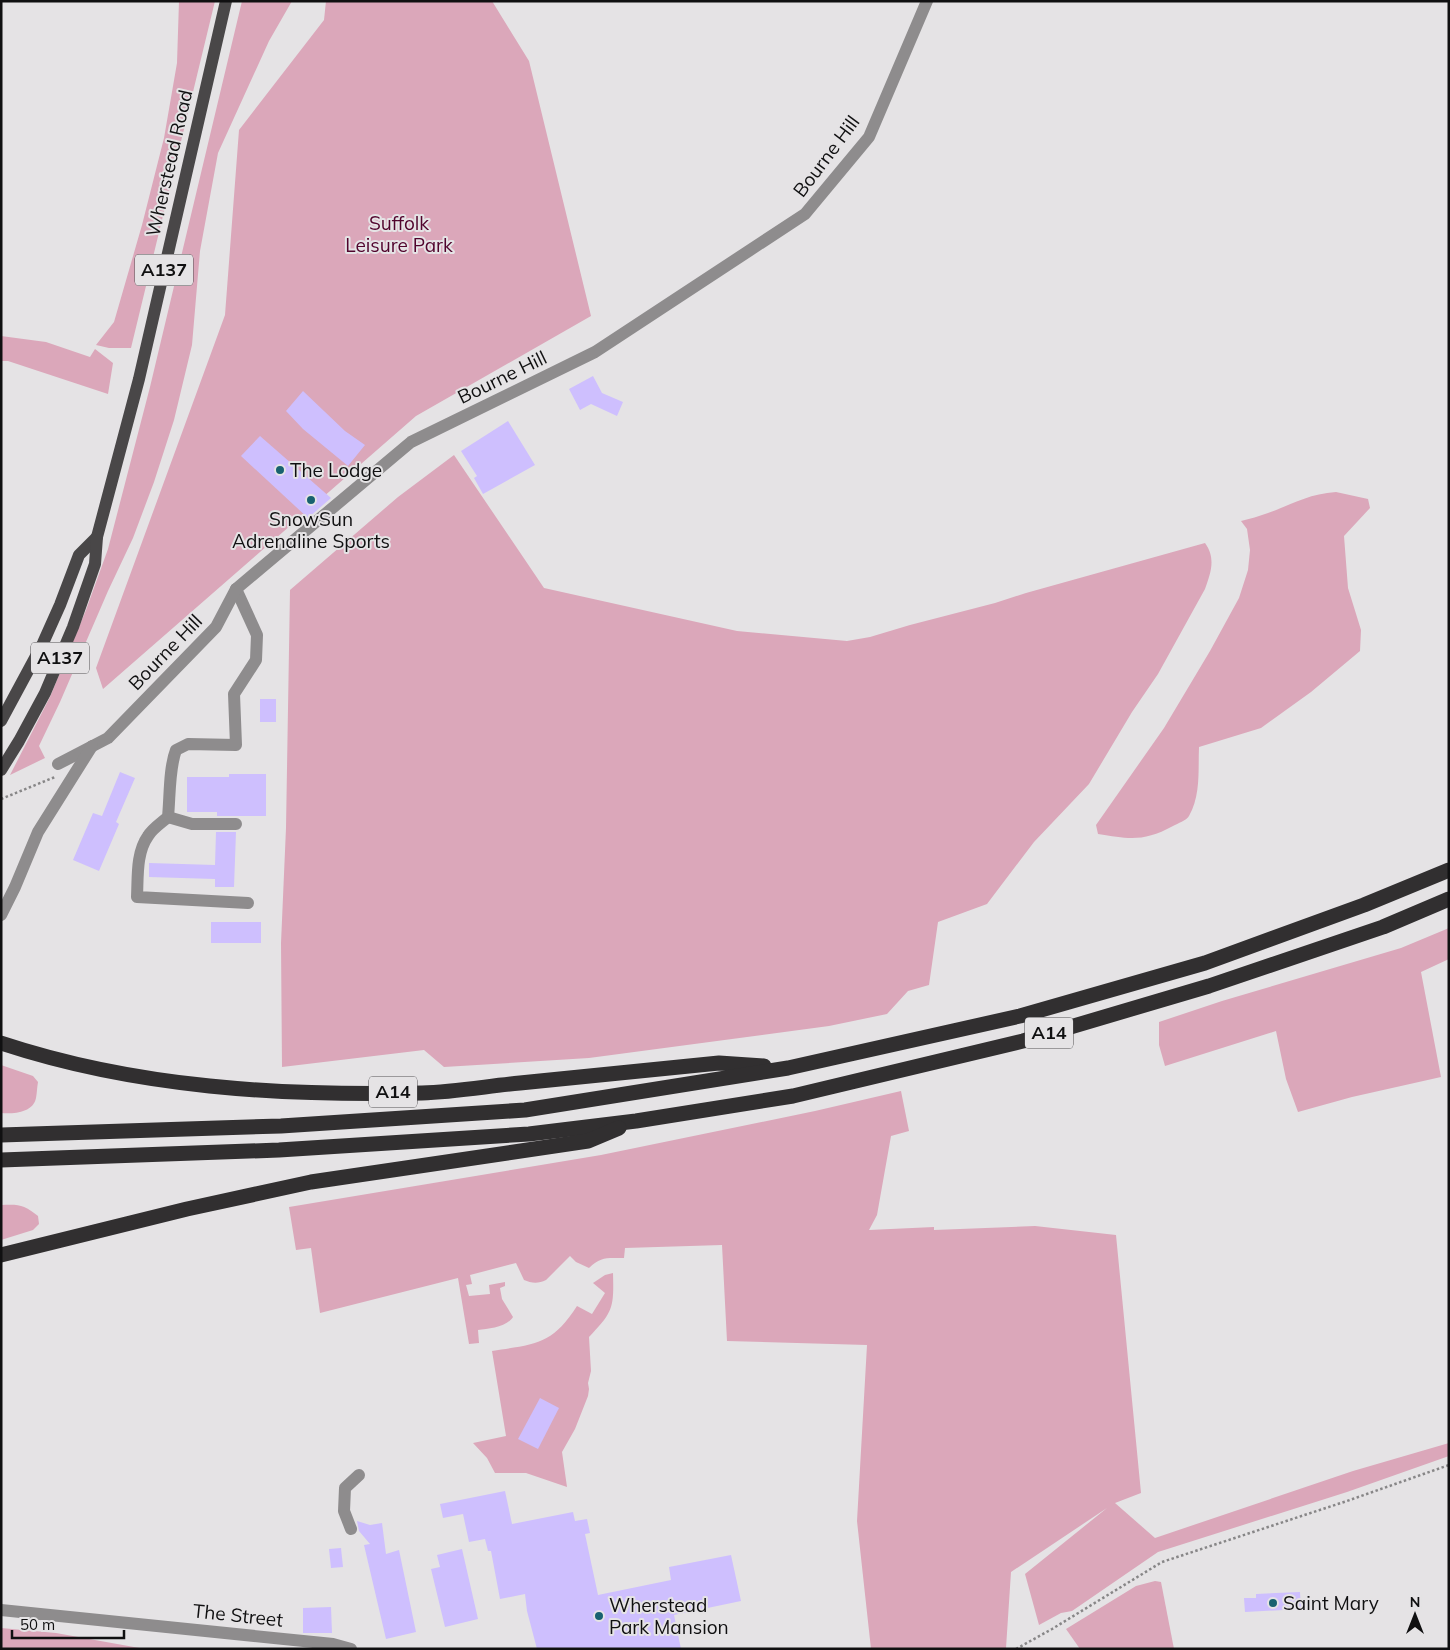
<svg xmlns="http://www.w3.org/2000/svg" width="1450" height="1650" font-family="Mulish,sans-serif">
<rect width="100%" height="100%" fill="#e5e3e5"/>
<g fill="#dba7ba">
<path d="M179,1H215L131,348H109L96,345L114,322L142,225L164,138L177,63Z"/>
<path d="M242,1H292L269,41L218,153L200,251L192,345L174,420L154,482L133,538L108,591L60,702L39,746L45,758L10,775L50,697L86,610L108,549L150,387Z"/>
<path d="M326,1H492L529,61L591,316L416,416L103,689L96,668L225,315L239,130L324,20Z"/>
<path d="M1,336L46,342L90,357L95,349L113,363L108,394L8,361H1Z"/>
<path d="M454,455L544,588L737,631L847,641L870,637L910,625L995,603L1026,593L1205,543C1216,558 1211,572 1205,589L1158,674L1132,712L1089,784L1034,842L987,904L938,922L929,985L908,991L887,1014L829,1026L589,1058L444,1067L424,1050L282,1067L281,943L286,828L290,590L398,497Z"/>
<path d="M1336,492L1368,499L1370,508L1344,536L1348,588L1361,630L1360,651L1311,692L1261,728L1199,747C1198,770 1201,795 1189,816C1186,821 1178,823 1173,826C1144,842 1129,839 1098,834L1096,825L1164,728L1210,651L1239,598L1248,570L1250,550L1247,529L1241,521C1250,519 1259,516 1268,513C1293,504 1308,494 1336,492Z"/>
<path d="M1449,928V959L1421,972L1441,1077L1352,1097L1298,1112L1286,1079L1276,1031L1165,1066L1159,1045V1022L1222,1001L1401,948Z"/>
<path d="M1,1065L33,1076L38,1082C37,1087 37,1093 36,1098C33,1113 13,1114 1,1113Z"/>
<path d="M901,1091L909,1131L891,1136L877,1215L869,1230L934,1227V1230L1035,1226L1116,1235L1141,1493L1115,1503L1155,1538L1353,1471L1449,1443V1456L1347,1492L1158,1552L1072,1611L1061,1613L1039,1625L1025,1574L1107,1508L1011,1572L1006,1648L871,1649L857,1521L867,1345L727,1341L722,1245L625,1248L624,1258C608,1258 601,1256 589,1268L576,1262L570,1256L546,1280C538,1284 531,1283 524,1280L516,1263L470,1275L472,1284L466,1285L469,1296L490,1294L489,1285L505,1282V1286L500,1288L502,1299L513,1317C507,1327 489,1329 478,1330L479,1343L469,1344L458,1278L320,1313L311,1248L296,1250L289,1207L601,1155L815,1111Z"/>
<path d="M1,1205C20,1204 24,1205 38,1216L39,1224L33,1230L1,1240Z"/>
<path d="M613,1273C614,1308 613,1312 589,1337L591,1371L588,1383L589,1389L588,1396L575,1429L562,1452L567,1487L526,1473H495L487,1458L473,1443L506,1436L492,1351C536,1344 552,1345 577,1306L592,1314L605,1293L593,1283L605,1275Z"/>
<path d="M1155,1581L1161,1582L1174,1649H1080L1066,1629L1136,1586Z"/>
<path d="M1,1628L56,1633L145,1649H1Z"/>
</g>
<g fill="#cebffe">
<path d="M593,376L602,393L623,402L617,416L591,404L580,410L569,389Z"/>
<path d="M303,391L345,431L365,445L348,466L303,429L286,411Z"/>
<path d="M508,421L535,465L483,494L474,478L477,476L461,451Z"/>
<path d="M260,436L331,498L308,518L241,456Z"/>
<rect x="260" y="699" width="16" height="23"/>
<path d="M120,772L135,778L116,822L119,824L99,871L73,860L93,813L102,816Z"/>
<path d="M229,774H266V816H217V812H187V777H229Z"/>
<path d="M216,832H236L234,887H215V879L149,877V863L215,865Z"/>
<rect x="211" y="922" width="50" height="21"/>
<path d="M540,1398L559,1408L538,1449L518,1439Z"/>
<path d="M505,1491L512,1524L573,1512L575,1521L587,1519L590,1533L585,1534L598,1595L671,1580L669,1567L731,1555L741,1601L674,1615L681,1649H537L527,1611L525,1594L500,1599L491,1551H488L485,1539L469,1542L463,1514L443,1518L440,1504Z"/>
<path d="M357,1521L370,1525L382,1523L386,1554L399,1550L416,1632L386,1639L364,1545L370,1544L359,1531Z"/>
<path d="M341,1548L343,1567L331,1568L329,1549Z"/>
<path d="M462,1549L478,1619L445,1627L431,1569L440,1567L437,1555Z"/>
<path d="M1300,1592L1301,1609L1245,1612L1244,1598H1256V1594Z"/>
<path d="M331,1607L332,1633H303V1608Z"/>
</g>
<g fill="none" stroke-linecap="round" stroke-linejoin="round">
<g stroke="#878687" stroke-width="2.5" stroke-dasharray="2.5 2.5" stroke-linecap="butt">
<path d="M1,799L55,777"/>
<path d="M1016,1649L1052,1629L1162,1562L1347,1501L1449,1465"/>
</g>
<g stroke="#8e8c8d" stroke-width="12">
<path d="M236,589L257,635L256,660L234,694L236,745L188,744L176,750C169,768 170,797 168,817C161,823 152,829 148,836C136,853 138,877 137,897L248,903"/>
<path d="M58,764L108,738L216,627L236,589L411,442L595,352L805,214L869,137L927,1"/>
<path d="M168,817L192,824H236"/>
<path d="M1,915L15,887L38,832L92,746"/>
<path d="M351,1529L344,1511L345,1488L359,1475"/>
<path d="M1,1610L333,1644L351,1649"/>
</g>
<g stroke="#494748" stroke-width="12">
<path d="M1,721L43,643L60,605L79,555L97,537"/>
<path d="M1,770L19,741L45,693L73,627L95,564L97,537L139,379L226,1"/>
</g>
<g stroke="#312f30" stroke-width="15">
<path d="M1,1043C137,1088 281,1096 422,1093C455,1092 488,1086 520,1083C586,1076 653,1070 719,1063L764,1066"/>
<path d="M1,1135L281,1126L525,1110L788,1068L1020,1016L1205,963L1364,905L1449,870"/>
<path d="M1,1160L279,1150L529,1134L636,1121L793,1096L1023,1041L1209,986L1383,927L1449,899"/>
<path d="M1,1255L187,1209L311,1182L588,1141L619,1128"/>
</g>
</g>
<g fill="#186170" stroke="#e5e3e5" stroke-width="2">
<circle cx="280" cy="470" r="5"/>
<circle cx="311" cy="500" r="5"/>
<circle cx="1273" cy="1603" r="5"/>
<circle cx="599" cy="1616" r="5"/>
</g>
<g text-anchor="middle" stroke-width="4" stroke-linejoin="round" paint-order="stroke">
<g fill="#e5e3e5" stroke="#504f51" stroke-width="1">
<rect x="135" y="254.5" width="58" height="31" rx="4"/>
<rect x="31" y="642.5" width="58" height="31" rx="4"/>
<rect x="1025" y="1017.5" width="48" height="31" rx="4"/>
<rect x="369" y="1076.5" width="48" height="31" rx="4"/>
</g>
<g font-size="18" font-weight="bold" fill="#101011">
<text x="164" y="276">A137</text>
<text x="60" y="664">A137</text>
<text x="1049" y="1039">A14</text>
<text x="393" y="1098">A14</text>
</g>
<g font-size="19" fill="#101011" stroke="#e5e3e5">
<text transform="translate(826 156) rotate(-53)" y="7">Bourne Hill</text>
<text transform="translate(169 163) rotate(-77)" y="7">Wherstead Road</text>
<text transform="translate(502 377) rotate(-26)" y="7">Bourne Hill</text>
<text transform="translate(165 652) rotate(-46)" y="7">Bourne Hill</text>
<text transform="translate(238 1615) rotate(6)" y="7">The Street</text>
</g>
<g font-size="19" fill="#51042d" stroke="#e5e3e5">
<text x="399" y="230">Suffolk<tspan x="399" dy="22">Leisure Park</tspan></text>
</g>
<g font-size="19" fill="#101011" stroke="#e5e3e5" text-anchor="start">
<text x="290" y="477">The Lodge</text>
<text x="311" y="526" text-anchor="middle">SnowSun<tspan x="311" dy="22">Adrenaline Sports</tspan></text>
<text x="1283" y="1610">Saint Mary</text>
<text x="609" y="1612">Wherstead<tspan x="609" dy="22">Park Mansion</tspan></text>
</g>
</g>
<rect width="1450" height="1650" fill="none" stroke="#101011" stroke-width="5"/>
<g transform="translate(1415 1615)" stroke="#e5e3e5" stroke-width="4" paint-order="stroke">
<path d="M0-4L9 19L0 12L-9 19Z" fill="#101011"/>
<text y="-8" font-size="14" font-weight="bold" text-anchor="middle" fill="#101011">N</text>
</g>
<path d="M12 1630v8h112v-8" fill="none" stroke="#101011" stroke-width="2.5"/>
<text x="20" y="1630" font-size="15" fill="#101011" stroke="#e5e3e5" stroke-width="4" paint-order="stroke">50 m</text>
</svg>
